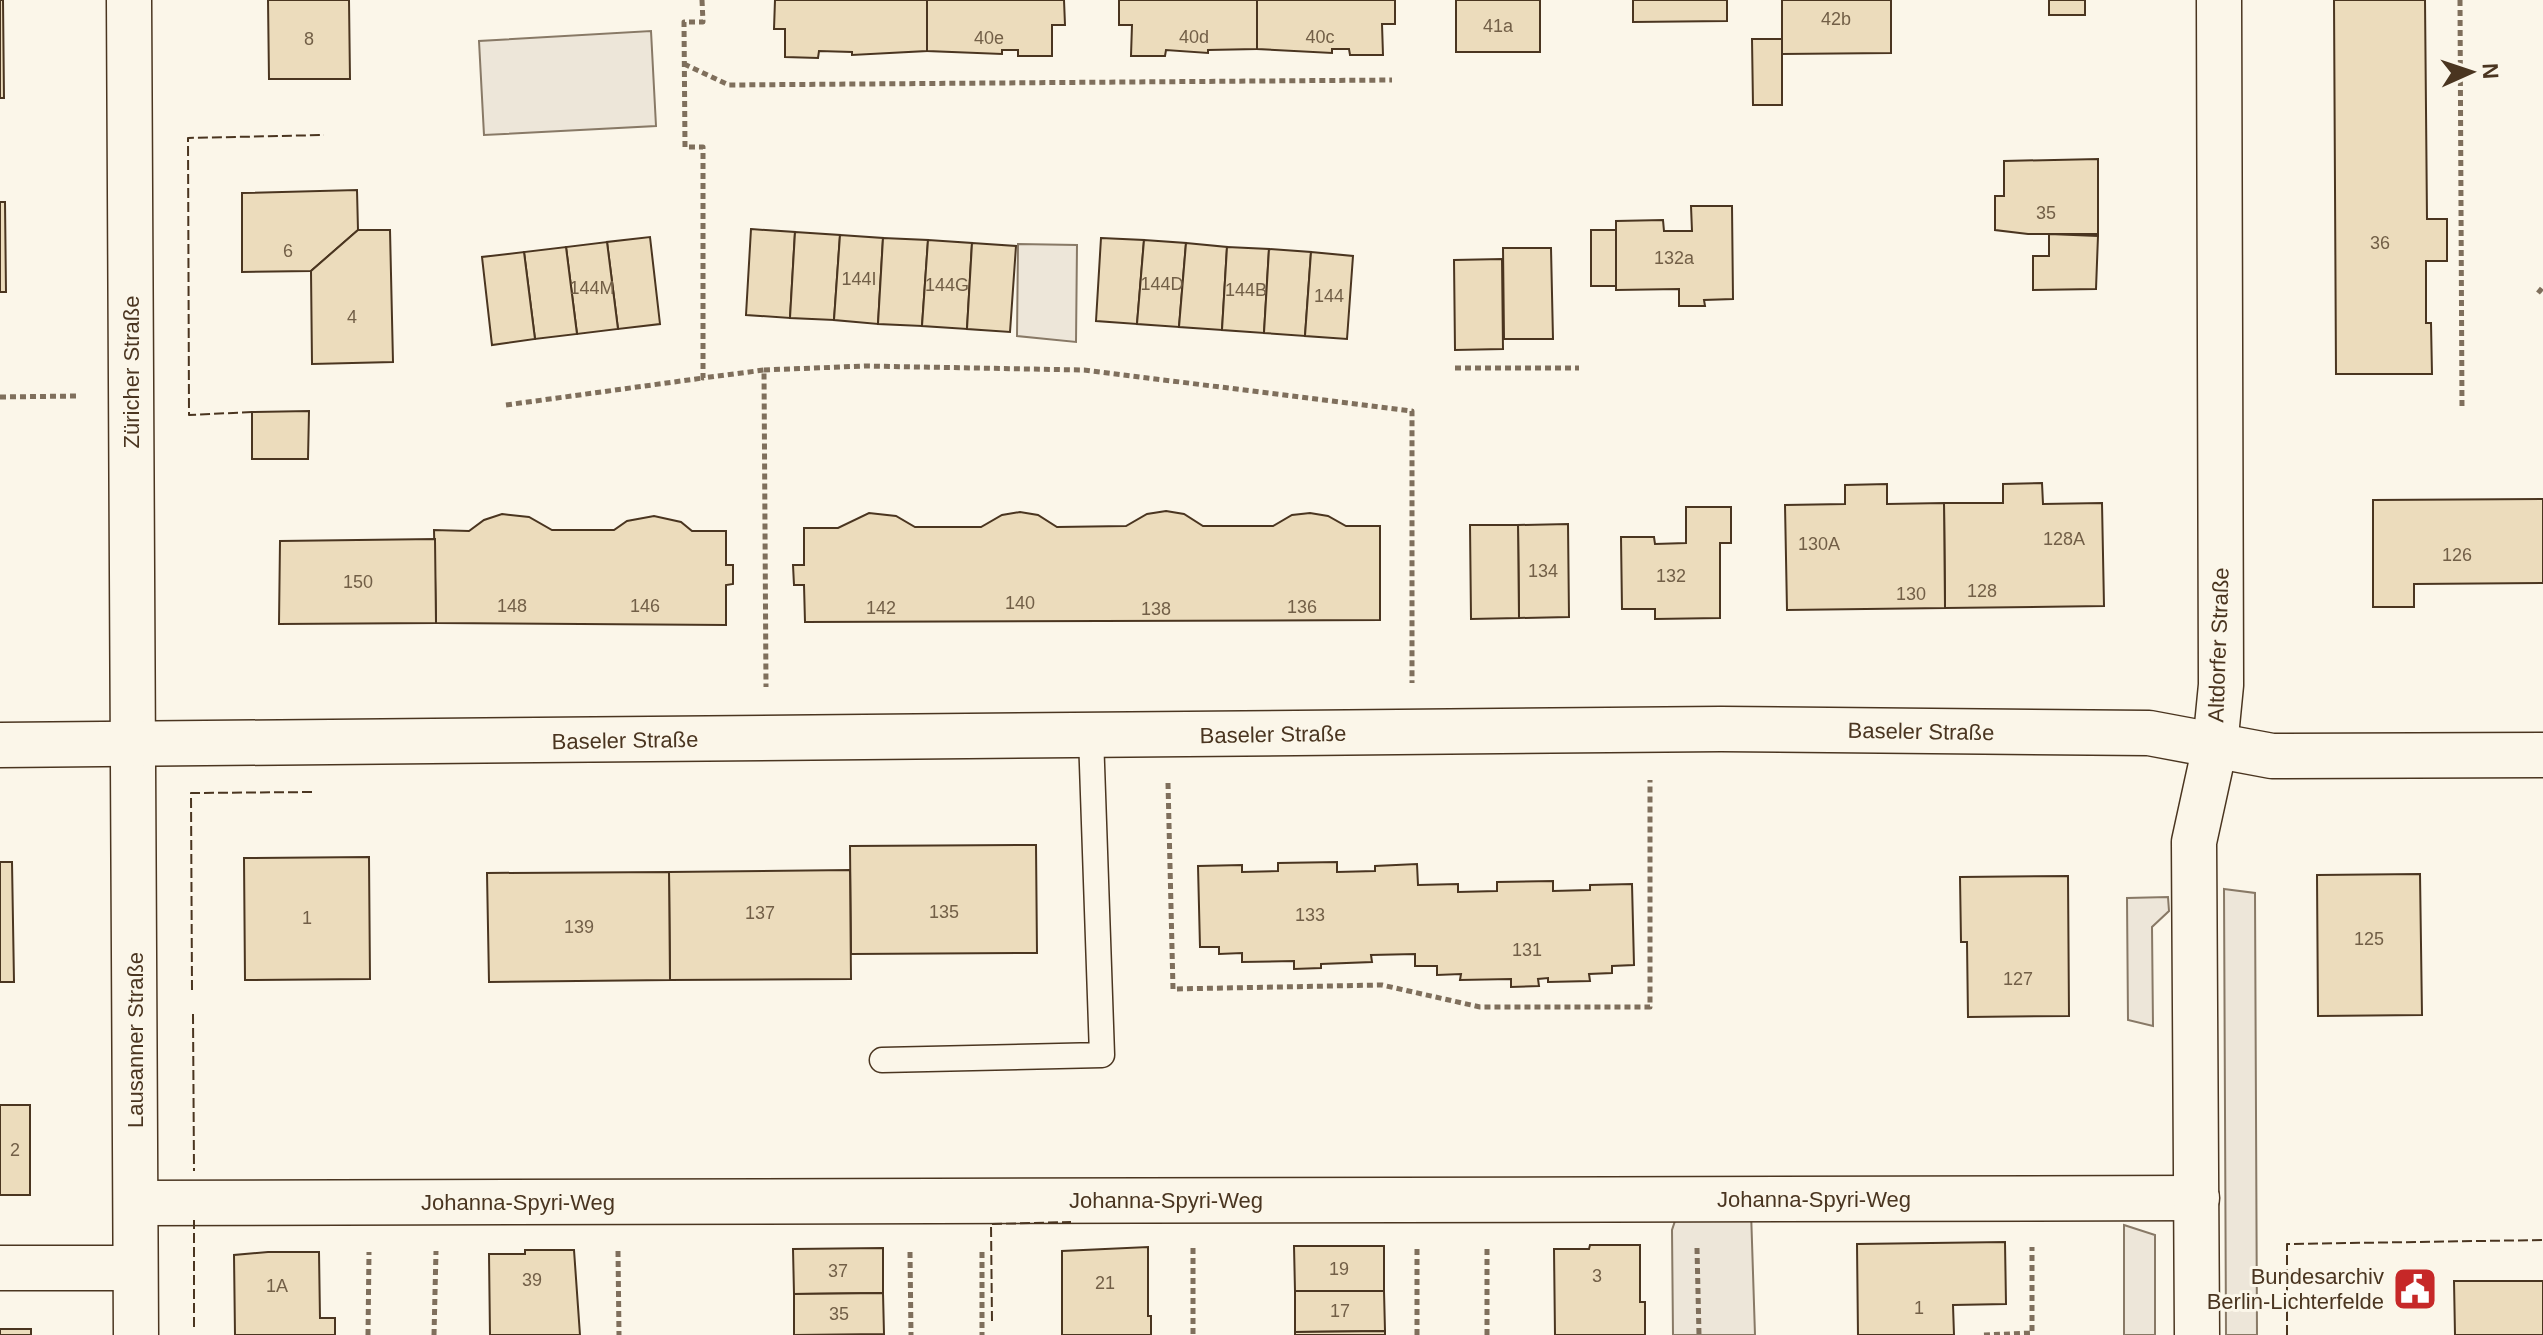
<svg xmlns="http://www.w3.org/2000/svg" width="2543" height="1335" font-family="Helvetica,sans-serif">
<rect width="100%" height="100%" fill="#fbf6e9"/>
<g fill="#ede6d9" stroke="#887966" stroke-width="2">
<path d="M651,31L656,126L484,135L479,41Z"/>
<path d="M1018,244L1077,245L1076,342L1017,336Z"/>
<path d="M2224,889L2255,893L2257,1335H2226Z"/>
<path d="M2168,897L2169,911L2152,927L2153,1026L2128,1020L2127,898Z"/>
<path d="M1751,1211L1755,1335H1673L1672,1230L1678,1212Z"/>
<path d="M2124,1225L2155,1235V1335H2124Z"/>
</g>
<g fill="#ecdcbc" stroke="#4a3520" stroke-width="2">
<path d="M0,0H3L4,98H0Z"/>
<path d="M268,0H349L350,79H269Z"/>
<path d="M775,0H927V51L852,55V52L819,51L818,58L785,57V29H774Z"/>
<path d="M927,0H1064L1065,25H1052V56H1018V50H1002V54L927,51Z"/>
<path d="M1119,0H1257V49L1208,50V53L1166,50L1165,56H1131L1132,25H1119Z"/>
<path d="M1257,0H1395V24H1382L1383,55H1350L1349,49H1332V53L1257,49Z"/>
<rect x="1456" y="0" width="84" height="52"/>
<path d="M1633,0H1727V21L1633,22Z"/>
<path d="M1782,0H1891V53L1782,54Z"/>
<rect x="2049" y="0" width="36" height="15"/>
<path d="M2334,0H2425L2427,219H2447V261H2426V323H2431L2432,374H2336Z"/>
<path d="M1752,39H1782V105H1753Z"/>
<path d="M2098,159V234H2028L1995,230V196H2004V161Z"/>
<path d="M357,190L358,230L311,271L242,272V193Z"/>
<path d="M0,202H5L6,292H0Z"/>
<path d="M1691,206H1732L1733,299L1704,300L1705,306H1679V289L1616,290V221L1663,220L1664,231H1692Z"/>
<path d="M751,229L795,232L790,318L746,315Z"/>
<path d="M358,230H390L393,362L312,364L311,271Z"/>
<rect x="1591" y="230" width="25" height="56"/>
<path d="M795,232L840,235L834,320L790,318Z"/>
<path d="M2049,234L2098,236L2096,289L2033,290V256H2049Z"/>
<path d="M840,235L883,238L878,324L834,320Z"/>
<path d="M650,237L660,324L618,329L607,242Z"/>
<path d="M883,238L928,240L922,326L878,324Z"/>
<path d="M1101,238L1144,240L1137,324L1096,321Z"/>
<path d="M928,240L972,243L967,329L922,326Z"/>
<path d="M1144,240L1186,243L1179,327L1137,324Z"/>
<path d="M607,242L618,329L577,334L566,247Z"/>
<path d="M972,243L1016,246L1010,332L967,329Z"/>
<path d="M1186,243L1227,247L1222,330L1179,327Z"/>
<path d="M566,247L577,334L535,339L524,252Z"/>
<path d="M1227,247L1269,249L1264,333L1222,330Z"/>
<path d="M1503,248H1551L1553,339H1504Z"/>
<path d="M1269,249L1311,252L1305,336L1264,333Z"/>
<path d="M524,252L535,339L492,345L482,257Z"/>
<path d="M1311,252L1353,256L1347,339L1305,336Z"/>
<path d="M1502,259L1503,349L1455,350L1454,260Z"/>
<path d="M309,411L308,459H252V412Z"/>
<path d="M2042,483L2043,504L2102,503L2104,606L1945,608L1944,503H2003V484Z"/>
<path d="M1887,484V504L1944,503L1945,608L1787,610L1785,505L1845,504V485Z"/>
<path d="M2543,499V583L2414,584V607H2373V500Z"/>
<path d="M1686,507H1731V543H1720V618L1655,619V609H1622L1621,537H1654L1655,544L1686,543Z"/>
<path d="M1166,511L1184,514L1203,526H1273L1292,515L1310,513L1328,516L1346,526H1380V620L805,622L804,585H794L793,565H804V528H838L869,513L896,516L915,527H981L1002,515L1020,512L1038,515L1057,527L1126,526L1147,514Z"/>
<path d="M502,514L529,517L552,530H614L627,521L654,516L681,522L692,531H726V565H733V584L726,585V625L436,623L434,530L469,531L484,520Z"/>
<path d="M1568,524L1569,617L1519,618L1518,525Z"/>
<path d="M1470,525H1518L1519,618L1471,619Z"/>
<path d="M435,539L436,623L279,624L280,541Z"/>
<path d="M1036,845L1037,953L851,954L850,846Z"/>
<path d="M369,857L370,979L245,980L244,858Z"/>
<path d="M0,862H12L14,982H0Z"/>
<path d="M1337,862V872L1375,871V866L1417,864L1418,885L1458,884V892L1497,891V882L1553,881V891L1590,890V885L1632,884L1634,965L1612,966V973L1589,974L1590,981L1548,982V978L1538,979L1539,986L1511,987V979L1460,980L1461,974L1437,975V966H1415V954L1371,955L1372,962L1321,964V968L1294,969V961L1242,962V953L1219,954V947H1200L1198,866L1242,865V872L1278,871V863Z"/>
<path d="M850,870L851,979L670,980L669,872Z"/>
<path d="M669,872L670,980L489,982L487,873Z"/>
<path d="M2420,874L2422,1015L2318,1016L2317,875Z"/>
<path d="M2068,876L2069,1016L1968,1017L1967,942H1961L1960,877Z"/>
<rect x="0" y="1105" width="30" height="90"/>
<path d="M2005,1242L2006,1304L1953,1305L1954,1335H1858L1857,1244Z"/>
<path d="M1590,1245H1640V1302H1645V1335H1555L1554,1249H1589Z"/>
<path d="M1294,1246H1384V1291H1295Z"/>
<path d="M1148,1247V1316H1151V1335H1062V1251Z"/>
<path d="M883,1248V1293L794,1294L793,1249Z"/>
<path d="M525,1250H574L580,1335H490L489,1254H525Z"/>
<path d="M268,1252H319L320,1318H335V1335H235L234,1255Z"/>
<path d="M2454,1281H2543V1335H2455Z"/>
<path d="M1295,1291H1384L1385,1331L1295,1332Z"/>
<path d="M883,1293L884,1334L794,1335V1294Z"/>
<rect x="0" y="1329" width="31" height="6"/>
<path d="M1385,1331V1335H1295V1332Z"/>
</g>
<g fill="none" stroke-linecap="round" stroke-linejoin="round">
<g stroke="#4a3520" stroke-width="27">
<path id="lane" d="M882,1060L1102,1055L1091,736"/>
</g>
<g stroke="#4a3520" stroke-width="47">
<g id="street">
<path d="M129,0L136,1335"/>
<path d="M0,745L1721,729L2149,733L2272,756L2543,755"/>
<path d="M136,1203L2197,1198"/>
<path d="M0,1268H135"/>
<path d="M2197,1335L2194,842L2215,746L2221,685L2219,0"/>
</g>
</g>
<g stroke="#7f6f5c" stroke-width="5" stroke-dasharray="6 4" stroke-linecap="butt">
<path d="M702,0L703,22H684L685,147H703V378L764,370L766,687"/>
<path d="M2460,0L2462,410"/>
<path d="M684,64L729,85L1392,80"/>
<path d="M2538,293L2543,287"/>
<path d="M1455,368H1579"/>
<path d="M764,370L865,366L1084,370L1412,411V683"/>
<path d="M0,397L79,396"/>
<path d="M506,405L703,378"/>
<path d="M1168,783L1173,989L1382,985L1480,1007H1650V780"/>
<path d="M1193,1248V1335"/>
<path d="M1697,1248L1699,1335"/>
<path d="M618,1251L619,1335"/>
<path d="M910,1252L911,1335"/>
<path d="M982,1252V1335"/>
<path d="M368,1335L369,1252"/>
<path d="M434,1335L436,1251"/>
<path d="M1417,1335V1248"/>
<path d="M1487,1335V1248"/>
<path d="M1984,1335L2032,1333V1247"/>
</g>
<use href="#lane" stroke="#fbf6e9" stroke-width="24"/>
<use href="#street" stroke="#fbf6e9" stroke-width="44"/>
<g stroke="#4a3520" stroke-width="2" stroke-dasharray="10 4" stroke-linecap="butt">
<path d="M252,412L189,415L188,138L324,135"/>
<path d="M192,990L191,793L314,792"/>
<path d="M193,1014L194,1171"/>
<path d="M992,1321L991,1224L1071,1222"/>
<path d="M194,1327V1220"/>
<path d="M2287,1335V1244L2543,1240"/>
</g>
</g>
<defs>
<g id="civic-square" transform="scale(2.3)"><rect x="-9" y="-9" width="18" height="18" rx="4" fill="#c62828" stroke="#fbf6e9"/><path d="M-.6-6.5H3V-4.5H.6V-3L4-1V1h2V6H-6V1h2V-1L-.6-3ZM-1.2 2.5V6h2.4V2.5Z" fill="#fff"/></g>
</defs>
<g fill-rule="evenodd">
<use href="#civic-square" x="2415" y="1289"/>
</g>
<g text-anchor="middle" stroke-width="6" stroke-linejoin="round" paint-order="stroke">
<g font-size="18" fill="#725f47">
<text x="1836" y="25">42b</text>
<text x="1498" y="32">41a</text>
<text x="1194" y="43">40d</text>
<text x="1320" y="43">40c</text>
<text x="989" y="44">40e</text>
<text x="309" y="45">8</text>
<text x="2046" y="219">35</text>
<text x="2380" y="249">36</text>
<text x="288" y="257">6</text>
<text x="1674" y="264">132a</text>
<text x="859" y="285">144I</text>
<text x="1162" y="290">144D</text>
<text x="947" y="291">144G</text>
<text x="592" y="294">144M</text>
<text x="1246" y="296">144B</text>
<text x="1329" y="302">144</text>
<text x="352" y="323">4</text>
<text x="2064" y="545">128A</text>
<text x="1819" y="550">130A</text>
<text x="2457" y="561">126</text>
<text x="1543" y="577">134</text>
<text x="1671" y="582">132</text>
<text x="358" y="588">150</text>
<text x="1982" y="597">128</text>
<text x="1911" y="600">130</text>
<text x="1020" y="609">140</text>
<text x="512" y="612">148</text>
<text x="645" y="612">146</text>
<text x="1302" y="613">136</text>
<text x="881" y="614">142</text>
<text x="1156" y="615">138</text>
<text x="944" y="918">135</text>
<text x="760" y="919">137</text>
<text x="1310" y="921">133</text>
<text x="307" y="924">1</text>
<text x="579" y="933">139</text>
<text x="2369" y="945">125</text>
<text x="1527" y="956">131</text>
<text x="2018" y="985">127</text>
<text x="15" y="1156">2</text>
<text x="1339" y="1275">19</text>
<text x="838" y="1277">37</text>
<text x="1597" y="1282">3</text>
<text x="532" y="1286">39</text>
<text x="1105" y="1289">21</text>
<text x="277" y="1292">1A</text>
<text x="1919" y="1314">1</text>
<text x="1340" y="1317">17</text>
<text x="839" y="1320">35</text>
</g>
<g font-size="22" fill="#4a3520" stroke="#fbf6e9">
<text transform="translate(131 372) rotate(-90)" y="8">Züricher Straße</text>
<text transform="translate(2218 645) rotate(-88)" y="8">Altdorfer Straße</text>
<text transform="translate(1921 731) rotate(1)" y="8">Baseler Straße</text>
<text transform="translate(1273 734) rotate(-1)" y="8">Baseler Straße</text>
<text transform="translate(625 740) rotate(-1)" y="8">Baseler Straße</text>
<text transform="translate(135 1040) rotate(-90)" y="8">Lausanner Straße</text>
<text x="1814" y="1207">Johanna-Spyri-Weg</text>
<text x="1166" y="1208">Johanna-Spyri-Weg</text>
<text x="518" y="1210">Johanna-Spyri-Weg</text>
</g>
<g font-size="22" fill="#4a3520" stroke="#fbf6e9" text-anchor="end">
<text x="2384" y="1284">Bundesarchiv<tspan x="2384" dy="25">Berlin-Lichterfelde</tspan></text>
</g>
</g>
<g transform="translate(2471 72) rotate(87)" stroke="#fbf6e9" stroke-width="6" paint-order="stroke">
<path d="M0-6L14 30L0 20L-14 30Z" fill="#4a3520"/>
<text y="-12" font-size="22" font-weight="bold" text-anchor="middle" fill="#4a3520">N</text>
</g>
</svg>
